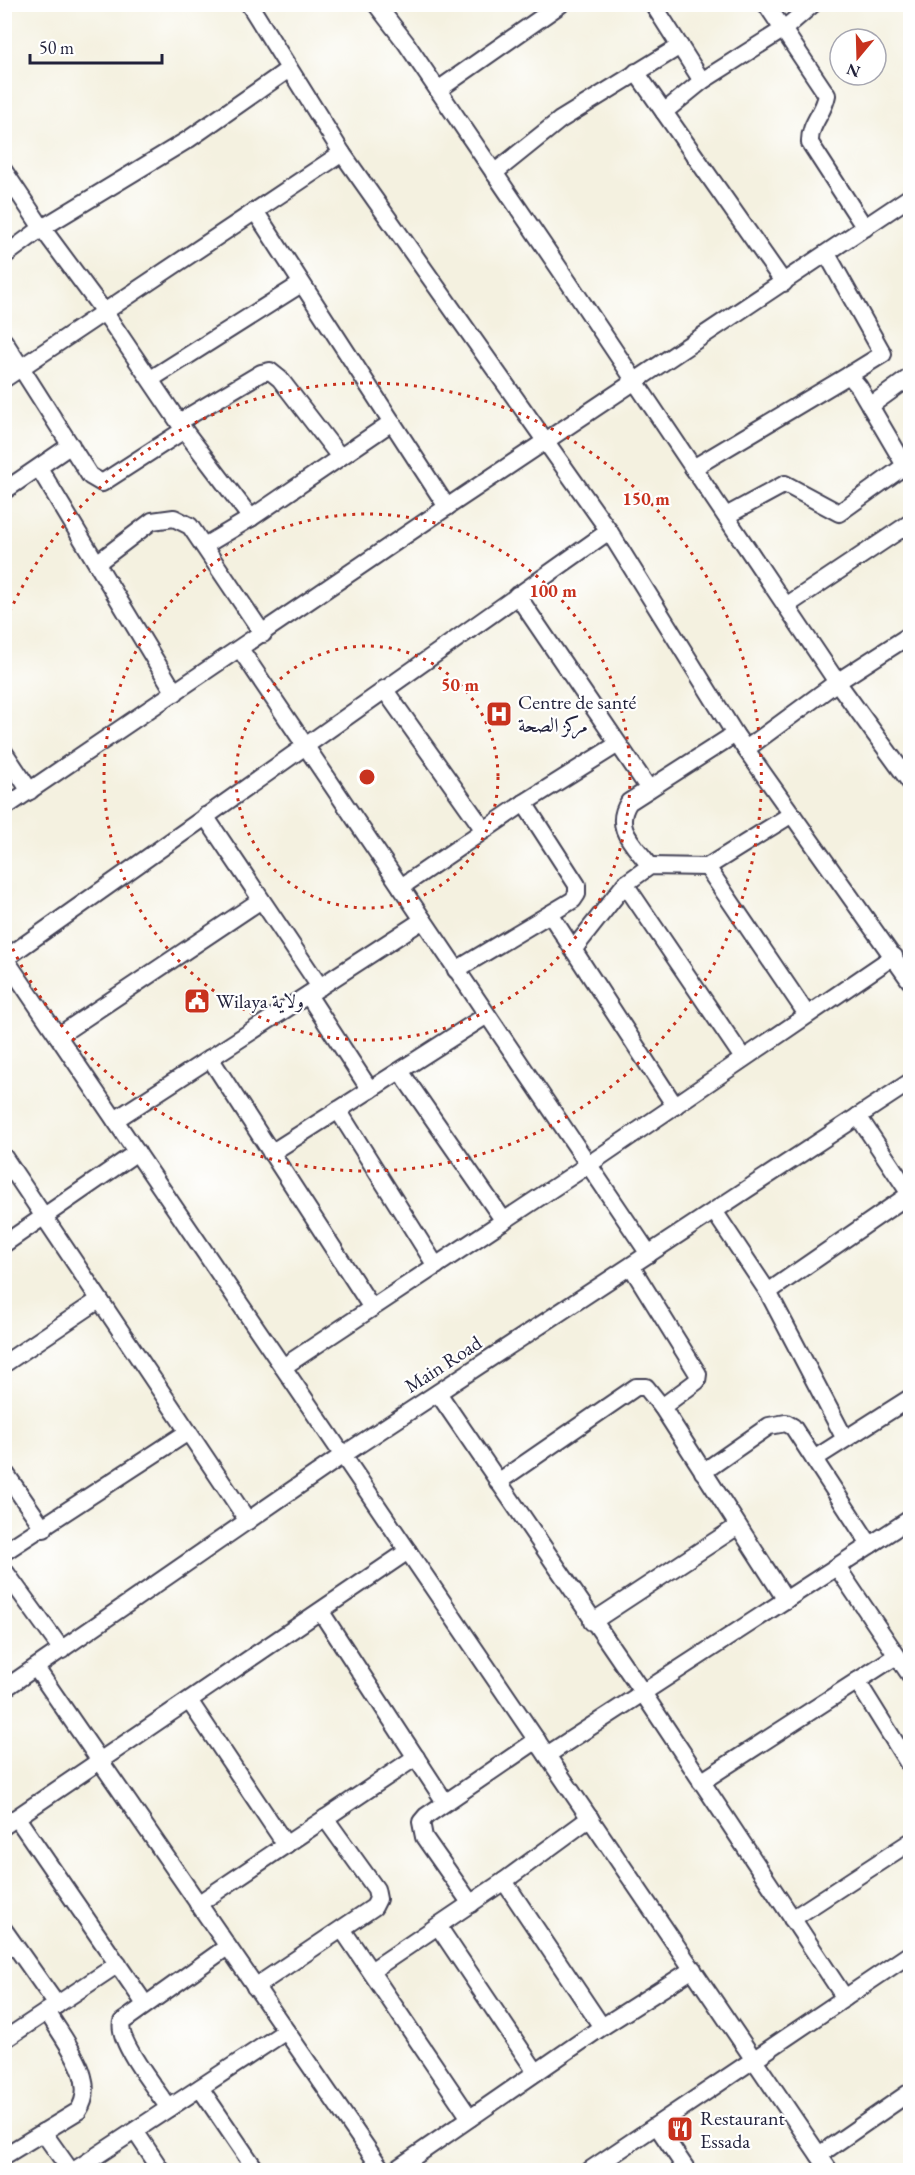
<svg xmlns="http://www.w3.org/2000/svg" width="915" height="2175" font-family="'EB Garamond',Amiri,serif">
<rect width="100%" height="100%" fill="#fff"/>
<filter id="ink" filterUnits="userSpaceOnUse"><feTurbulence type="fractalNoise" baseFrequency=".0167" numOctaves="2"/><feDisplacementMap in="SourceGraphic" scale="12" xChannelSelector="R" yChannelSelector="G"/><feConvolveMatrix kernelMatrix="1 2 1 2 8 2 1 2 1" color-interpolation-filters="sRGB"/></filter>
<filter id="wash" filterUnits="userSpaceOnUse"><feTurbulence type="fractalNoise" baseFrequency=".008" numOctaves="4" result="noise"/><feDisplacementMap in="SourceGraphic" scale="24" xChannelSelector="R" yChannelSelector="G"/><feGaussianBlur stdDeviation="1.35" result="paint"/><feColorMatrix in="noise" values="0 0 0 0 0 0 0 0 0 0 0 0 0 0 0 0 0 1.4 0 .05"/><feComposite in="paint" operator="in"/></filter>
<g filter="url(#wash)">
<rect width="100%" height="100%" fill="#f4f1e0"/>
</g>
<g filter="url(#ink)">
<g fill="none" stroke-linecap="round" stroke-linejoin="round">
<g stroke="#424154" stroke-width="20">
<g id="minor">
<path d="M249,4L342,153L609,531L735,734L910,981"/>
<path d="M376,4L406,43L565,277L837,682L910,782"/>
<path d="M653,4L702,81"/>
<path d="M766,4L827,95C824,113 809,124 810,143L865,228"/>
<path d="M636,72L664,112"/>
<path d="M438,90L561,4"/>
<path d="M4,171L42,228L105,313L184,430L251,518"/>
<path d="M494,173L560,120L680,46"/>
<path d="M255,211L447,507"/>
<path d="M827,254L883,354L849,375L859,387L910,474"/>
<path d="M4,256L42,228L189,139L289,69"/>
<path d="M784,283L664,112L702,81L784,29L813,4"/>
<path d="M4,341L90,476L102,483L184,430"/>
<path d="M4,379L342,153"/>
<path d="M151,379L301,284"/>
<path d="M870,406L910,377"/>
<path d="M179,422L261,373L270,371L280,379L340,457"/>
<path d="M39,468L175,693"/>
<path d="M693,468L849,375"/>
<path d="M4,491L71,445"/>
<path d="M726,516L785,484L839,513L910,462"/>
<path d="M204,546L251,518L392,422"/>
<path d="M97,563L152,521L174,518L190,526L263,634"/>
<path d="M517,595L649,789"/>
<path d="M786,606L910,523"/>
<path d="M240,649L649,1254"/>
<path d="M384,689L484,830"/>
<path d="M746,749L837,682L910,635"/>
<path d="M4,752L30,791"/>
<path d="M4,808L447,507L910,197"/>
<path d="M205,816L320,987"/>
<path d="M650,866C634,844 612,828 629,802L735,734"/>
<path d="M707,867L806,1013"/>
<path d="M625,884L743,1058"/>
<path d="M401,887L524,803L618,744"/>
<path d="M550,914L675,1106"/>
<path d="M573,950L625,884L650,866L707,867L792,814"/>
<path d="M4,957L829,2170"/>
<path d="M6,958L609,531"/>
<path d="M456,970L573,900L577,894V885L524,803"/>
<path d="M308,995L370,1090"/>
<path d="M58,1036L261,900"/>
<path d="M210,1058L372,1308"/>
<path d="M400,1071L504,1221"/>
<path d="M338,1110L436,1266"/>
<path d="M858,1116L910,1194"/>
<path d="M115,1120L423,920"/>
<path d="M271,1153L487,1015"/>
<path d="M4,1157L248,1521"/>
<path d="M714,1211L768,1292L845,1439"/>
<path d="M4,1244L137,1152"/>
<path d="M631,1266L698,1374L697,1381L662,1407L786,1600"/>
<path d="M768,1292L910,1194"/>
<path d="M4,1364L99,1300"/>
<path d="M283,1367L588,1165L894,956"/>
<path d="M438,1393L643,1693L845,1998"/>
<path d="M814,1459L910,1398"/>
<path d="M4,1471L44,1529"/>
<path d="M703,1472L769,1426L786,1423L793,1427L870,1545"/>
<path d="M498,1482L636,1387H646L662,1407"/>
<path d="M4,1552L188,1432"/>
<path d="M837,1567L910,1675"/>
<path d="M4,1570L62,1650"/>
<path d="M321,1612L445,1802"/>
<path d="M592,1622L738,1526"/>
<path d="M36,1668L382,2170"/>
<path d="M857,1681L910,1766"/>
<path d="M4,1689L343,1455L910,1082"/>
<path d="M190,1702L286,1845"/>
<path d="M547,1755L910,1519"/>
<path d="M701,1782L896,1656"/>
<path d="M17,1818L145,2004"/>
<path d="M4,1826L408,1551"/>
<path d="M504,1881L602,2027"/>
<path d="M198,1904L416,1757"/>
<path d="M471,1904L424,1837L421,1822L426,1816L537,1740"/>
<path d="M792,1919L910,1842"/>
<path d="M438,1926L536,2072"/>
<path d="M342,1929L470,2118"/>
<path d="M4,1930L57,2005"/>
<path d="M371,1971L504,1881L590,1818"/>
<path d="M255,1987L374,1907L378,1899L376,1889L325,1818"/>
<path d="M4,2040L118,1964"/>
<path d="M200,2088L256,2170"/>
<path d="M169,2108C157,2091 116,2040 122,2022L227,1947"/>
<path d="M657,2126L687,2170"/>
<path d="M135,2131L161,2170"/>
<path d="M43,2132L70,2170"/>
<path d="M819,2155L910,2092"/>
<path d="M4,2156L78,2111C100,2080 63,2040 47,2011"/>
<path d="M75,2170L286,2031"/>
<path d="M395,2170L602,2027L693,1969"/>
<path d="M590,2170L910,1954"/>
</g>
</g>
<use href="#minor" stroke="#fff" stroke-width="16"/>
</g>
</g>
<g fill="none" stroke="#c8321e" stroke-width="3" stroke-dasharray="3 6">
<circle cx="367" cy="777" r="131"/>
<circle cx="367" cy="777" r="263"/>
<path d="M6 620A394 394 0 1 1 6 934"/>
</g>
<defs>
<g id="hospital-square" transform="scale(1.35)"><rect x="-9" y="-9" width="18" height="18" rx="4" fill="#c8321e" stroke="#fff"/><path d="M-5-5h3v3.5h4V-5h3V5h-3V1.5h-4V5h-3Z" fill="#fff"/></g>
<g id="civic-square" transform="scale(1.35)"><rect x="-9" y="-9" width="18" height="18" rx="4" fill="#c8321e" stroke="#fff"/><path d="M-.6-6.5H3V-4.5H.6V-3L4-1V1h2V6H-6V1h2V-1L-.6-3ZM-1.2 2.5V6h2.4V2.5Z" fill="#fff"/></g>
<g id="restaurant-square" transform="scale(1.35)"><rect x="-9" y="-9" width="18" height="18" rx="4" fill="#c8321e" stroke="#fff"/><path d="M-5-6h1v4h1v-4h1v4h1v-4h1v5L-1.5 .5V6h-2V.5L-5-1ZM5-6V6H3V1.5H1.5Q1.5-4 5-6Z" fill="#fff"/></g>
</defs>
<g fill-rule="evenodd">
<use href="#hospital-square" x="499" y="714"/>
<use href="#civic-square" x="197" y="1001"/>
<use href="#restaurant-square" x="680" y="2129"/>
</g>
<g text-anchor="middle" stroke-width="4.5" stroke-linejoin="round" paint-order="stroke">
<g font-size="20" fill="#22223b" stroke="#fff" text-anchor="start">
<text x="518" y="709">Centre de santé<tspan x="518" dy="23">مركز الصحة</tspan></text>
<text x="216" y="1008">Wilaya ولاية</text>
<text x="700" y="2125">Restaurant<tspan x="700" dy="23">Essada</tspan></text>
</g>
<g font-size="20" fill="#22223b" stroke="#fff">
<text transform="translate(443 1364) rotate(-33)" y="7">Main Road</text>
</g>
</g>
<circle cx="367" cy="777" r="9" fill="#c8321e" stroke="#fff" stroke-width="3"/>
<g font-size="18" text-anchor="middle" font-weight="bold" fill="#c8321e" stroke="#fff" stroke-width="4.5" stroke-linejoin="round" paint-order="stroke">
<text x="646" y="505">150 m</text>
<text x="553" y="597">100 m</text>
<text x="460" y="691">50 m</text>
</g>
<rect width="915" height="2175" fill="none" stroke="#fff" stroke-width="24"/>
<g transform="translate(858 57) rotate(199)"><circle r="28" fill="#ffffff" stroke="#a7a7b1" stroke-width="1.5"/>
<path d="M0-4.5L10 22L0 15L-10 22Z" fill="#c8321e"/>
<text y="-9" font-size="16" font-weight="bold" text-anchor="middle" fill="#22223b">N</text>
</g>
<path d="M30 54v9h132v-9" fill="none" stroke="#22223b" stroke-width="3"/>
<text x="39" y="54" font-size="18" fill="#22223b" stroke="#ffffff" stroke-width="4.5" paint-order="stroke">50 m</text>
</svg>
